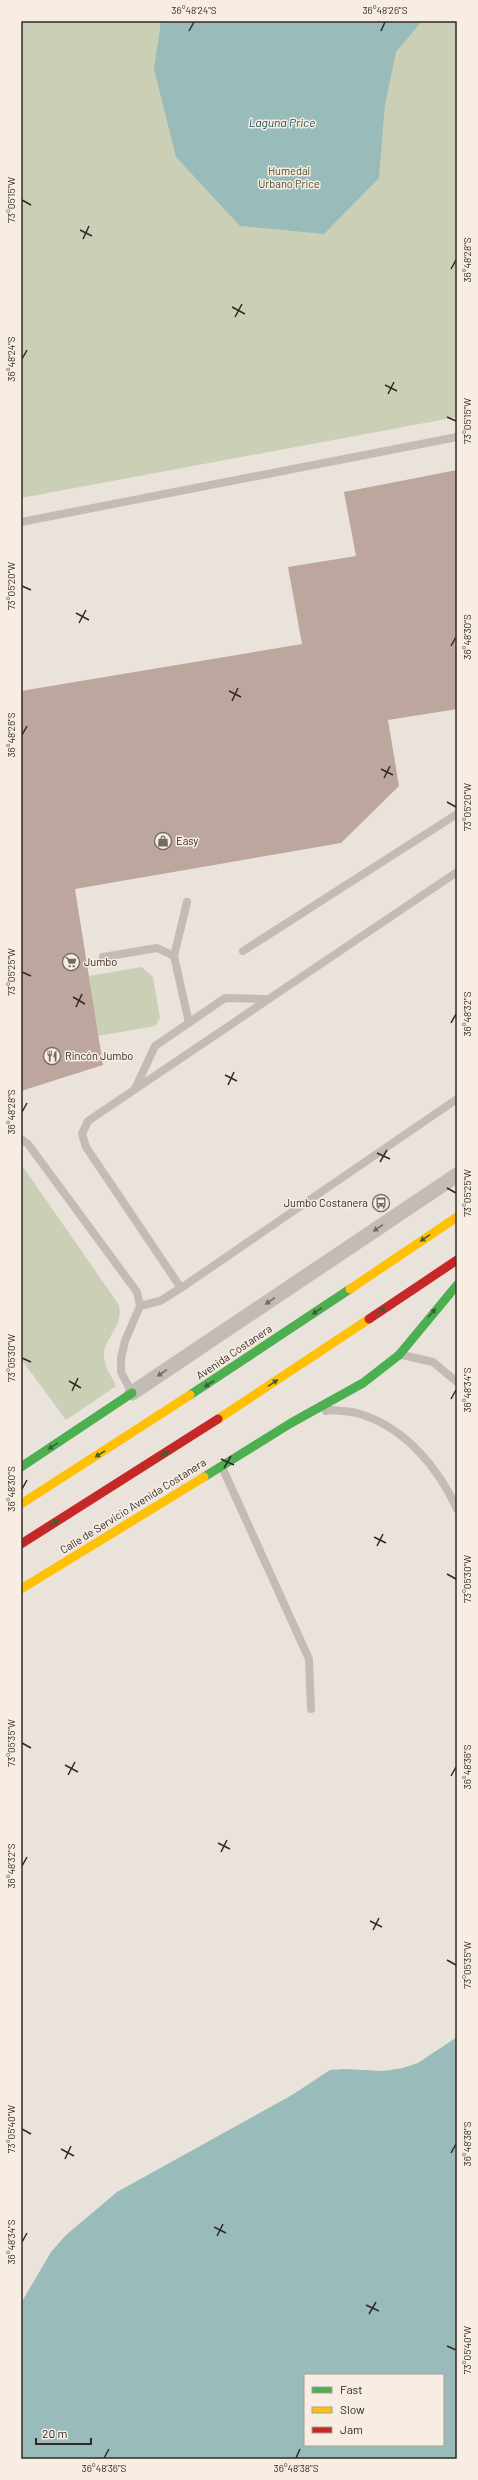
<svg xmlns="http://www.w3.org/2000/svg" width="478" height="2480" font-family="Barlow,sans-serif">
<rect width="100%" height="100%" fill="#eae3dc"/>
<g fill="#cbcfb6">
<path d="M21,21H457V417L21,498Z"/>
<path d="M142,967L153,977L160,1018L155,1026L98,1036L89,976Z"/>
<path d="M21,1164L119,1305C124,1328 102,1339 104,1357C105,1368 112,1377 116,1386L66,1420L21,1359Z"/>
</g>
<g fill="#99bcba" fill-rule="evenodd">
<path d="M161,21H422L396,52L385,105L379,178L324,234L240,226L176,157L154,69Z"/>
<path d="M457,2037V2459H21V2303L51,2252L66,2235L117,2192L292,2095L330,2070L344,2069L383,2071L403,2068L418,2063ZM305,2375H443V2445H305Z"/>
</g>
<path fill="#bda69e" d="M457,470V709L388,720L399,786L341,843L75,889L103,1065L21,1091V691L302,644L288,567L356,556L344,492Z"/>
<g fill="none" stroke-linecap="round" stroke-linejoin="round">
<g stroke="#c2bbb6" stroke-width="8">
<path d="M21,522L457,437"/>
<path d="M187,902L174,956L189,1023"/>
<path d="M243,951L457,814"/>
<path d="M103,957L157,948L174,956"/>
<path d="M135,1089L155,1046L225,998L268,999"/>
<path d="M21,1139L28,1144L137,1292L140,1306L125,1341L121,1358V1372L132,1393"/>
<path d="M181,1288L86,1147L82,1134L88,1121L457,872"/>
<path d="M140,1306L160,1301L181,1288L457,1099"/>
<path d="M402,1355L433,1362L457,1382"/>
<path d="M326,1411L330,1410C340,1411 353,1411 363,1415C406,1429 439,1469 457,1509"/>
<path d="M222,1467L309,1659L311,1709"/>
</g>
<path stroke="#c2bbb6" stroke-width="15" d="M132,1393L457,1175"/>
<g stroke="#4caf50" stroke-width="9">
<path d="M399,1355L457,1285"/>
<path d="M190,1395L350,1289"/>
<path d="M21,1467L132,1393"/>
<path d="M204,1477L291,1423L363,1383L399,1355"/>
</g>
<g stroke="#ffc107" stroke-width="9">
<path d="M350,1289L457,1217"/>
<path d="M218,1419L369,1319"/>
<path d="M21,1504L190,1395"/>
<path d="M21,1589L204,1477"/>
</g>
<g stroke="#c62828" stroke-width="9">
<path d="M369,1319L457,1260"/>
<path d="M21,1544L218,1419"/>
</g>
</g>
<defs><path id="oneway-solid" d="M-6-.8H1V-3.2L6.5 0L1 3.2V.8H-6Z"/></defs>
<g fill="#736b66">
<use href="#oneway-solid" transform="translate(378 1228) rotate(146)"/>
<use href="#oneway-solid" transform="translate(270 1301) rotate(146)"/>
<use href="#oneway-solid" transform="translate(162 1373) rotate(146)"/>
</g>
<g fill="#3c5f36">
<use href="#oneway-solid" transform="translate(425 1238) rotate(146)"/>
<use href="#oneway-solid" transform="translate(317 1311) rotate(146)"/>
<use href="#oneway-solid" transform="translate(381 1311) rotate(-34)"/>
<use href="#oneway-solid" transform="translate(432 1313) rotate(-50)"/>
<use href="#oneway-solid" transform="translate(273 1383) rotate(-34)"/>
<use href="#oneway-solid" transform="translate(209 1384) rotate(147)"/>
<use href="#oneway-solid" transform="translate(53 1446) rotate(146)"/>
<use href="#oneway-solid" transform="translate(100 1454) rotate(148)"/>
<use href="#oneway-solid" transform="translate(164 1454) rotate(-32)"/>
<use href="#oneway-solid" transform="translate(54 1523) rotate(-32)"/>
</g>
<path fill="none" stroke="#322925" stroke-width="1.5" d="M189,31L194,22M381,31L385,22M22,200L31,205M80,230L92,236M83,239L89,226M451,269L456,260M232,307L245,314M235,317L242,304M22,359L27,350M385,385L397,391M388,394L394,382M447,417L456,421M22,586L31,590M76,613L89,620M79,623L86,610M451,646L456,637M229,691L241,697M232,701L238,688M22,735L27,726M381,769L393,775M384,778L390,766M447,802L456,807M22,972L31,976M73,997L85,1004M76,1007L82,994M451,1023L456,1014M225,1075L237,1081M228,1085L234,1072M22,1112L27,1103M377,1153L390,1159M380,1162L387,1150M447,1188L456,1193M22,1358L31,1362M69,1381L81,1388M72,1391L78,1378M451,1399L456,1390M221,1459L234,1465M224,1468L231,1456M22,1489L27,1480M374,1537L386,1543M377,1546L383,1534M447,1574L456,1579M22,1743L31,1748M65,1765L78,1772M68,1775L75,1762M451,1776L456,1767M218,1843L230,1849M221,1852L227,1840M22,1866L27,1857M370,1921L382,1927M373,1930L379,1918M447,1960L456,1965M22,2129L31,2134M61,2149L74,2156M451,2153L456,2144M65,2159L71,2146M214,2227L226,2233M217,2236L223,2224M22,2242L27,2233M366,2305L379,2311M369,2314L376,2302M447,2346L456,2350M104,2458L109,2449M296,2458L300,2449"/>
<defs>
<g id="shop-ring" transform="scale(0.9)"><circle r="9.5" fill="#f8ede2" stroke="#726a65" stroke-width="1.5"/><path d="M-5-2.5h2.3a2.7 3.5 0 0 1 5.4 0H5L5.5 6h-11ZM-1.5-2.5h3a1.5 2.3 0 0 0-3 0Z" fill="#726a65"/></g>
<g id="supermarket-ring" transform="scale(0.9)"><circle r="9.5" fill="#f8ede2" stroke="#726a65" stroke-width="1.5"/><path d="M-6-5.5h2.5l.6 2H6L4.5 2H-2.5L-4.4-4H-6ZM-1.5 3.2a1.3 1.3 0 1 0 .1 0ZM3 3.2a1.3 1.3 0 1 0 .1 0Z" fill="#726a65"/></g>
<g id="restaurant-ring" transform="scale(0.9)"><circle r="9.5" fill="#f8ede2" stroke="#726a65" stroke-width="1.5"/><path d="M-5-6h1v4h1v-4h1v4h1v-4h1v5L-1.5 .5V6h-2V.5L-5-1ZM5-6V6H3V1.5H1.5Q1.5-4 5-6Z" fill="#726a65"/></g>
<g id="bus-ring" transform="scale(0.9)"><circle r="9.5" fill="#f8ede2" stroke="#726a65" stroke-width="1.5"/><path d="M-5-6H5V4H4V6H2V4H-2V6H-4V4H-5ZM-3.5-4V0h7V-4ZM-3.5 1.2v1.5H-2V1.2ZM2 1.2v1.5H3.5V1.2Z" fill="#726a65"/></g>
</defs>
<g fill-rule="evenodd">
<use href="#shop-ring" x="163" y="841"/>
<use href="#supermarket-ring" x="71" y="962"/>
<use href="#restaurant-ring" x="52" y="1056"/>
<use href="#bus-ring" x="381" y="1203"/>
</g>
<g text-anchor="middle" stroke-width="3" stroke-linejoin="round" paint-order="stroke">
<g font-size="11" fill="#435029" stroke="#f8ede2">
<text x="289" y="175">Humedal<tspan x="289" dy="13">Urbano Price</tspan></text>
</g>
<g font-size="11" fill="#322925" stroke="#f8ede2" text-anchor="start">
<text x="176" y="845">Easy</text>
<text x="84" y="966">Jumbo</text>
<text x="65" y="1060">Rincón Jumbo</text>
<text x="368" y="1207" text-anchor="end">Jumbo Costanera</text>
</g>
<g font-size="11" fill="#322925" stroke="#f8ede2">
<text transform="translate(234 1352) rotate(-34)" y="4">Avenida Costanera</text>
<text transform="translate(133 1506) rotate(-32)" y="4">Calle de Servicio Avenida Costanera</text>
</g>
<g font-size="12" font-style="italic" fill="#1c5152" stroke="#f8ede2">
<text x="282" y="127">Laguna Price</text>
</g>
</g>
<rect width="478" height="2480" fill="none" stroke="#f8ede2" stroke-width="44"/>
<rect x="304" y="2374" width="140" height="72" fill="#f8ede2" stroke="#a99f96"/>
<rect x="312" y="2387" width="20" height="6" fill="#4caf50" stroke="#a99f96"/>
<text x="340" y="2394" font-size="12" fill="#322925">Fast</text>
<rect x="312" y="2407" width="20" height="6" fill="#ffc107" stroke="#a99f96"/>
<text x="340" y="2414" font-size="12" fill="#322925">Slow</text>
<rect x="312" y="2427" width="20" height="6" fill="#c62828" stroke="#a99f96"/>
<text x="340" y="2434" font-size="12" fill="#322925">Jam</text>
<path d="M36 2438v6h55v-6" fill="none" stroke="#322925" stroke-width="2"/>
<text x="42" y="2438" font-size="12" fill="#322925" stroke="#f8ede2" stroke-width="3" paint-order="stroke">20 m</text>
<rect x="22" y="22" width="434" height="2436" fill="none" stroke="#322925" stroke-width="1.5"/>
<g font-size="10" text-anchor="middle" fill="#322925">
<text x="194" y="14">36°48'24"S</text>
<text x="385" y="14">36°48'26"S</text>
<text transform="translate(11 200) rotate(-90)" y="4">73°05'15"W</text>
<text transform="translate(467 260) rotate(-90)" y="4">36°48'28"S</text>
<text transform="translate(11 359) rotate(-90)" y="4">36°48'24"S</text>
<text transform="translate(467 421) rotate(-90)" y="4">73°05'15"W</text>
<text transform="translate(11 586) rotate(-90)" y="4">73°05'20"W</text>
<text transform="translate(467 637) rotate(-90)" y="4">36°48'30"S</text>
<text transform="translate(11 735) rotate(-90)" y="4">36°48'26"S</text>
<text transform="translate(467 807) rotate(-90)" y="4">73°05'20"W</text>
<text transform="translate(11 972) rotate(-90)" y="4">73°05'25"W</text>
<text transform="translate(467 1014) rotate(-90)" y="4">36°48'32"S</text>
<text transform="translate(11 1112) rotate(-90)" y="4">36°48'28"S</text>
<text transform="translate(467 1193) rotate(-90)" y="4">73°05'25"W</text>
<text transform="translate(11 1358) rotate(-90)" y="4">73°05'30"W</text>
<text transform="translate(467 1390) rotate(-90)" y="4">36°48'34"S</text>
<text transform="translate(11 1489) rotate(-90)" y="4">36°48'30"S</text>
<text transform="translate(467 1579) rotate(-90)" y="4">73°05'30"W</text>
<text transform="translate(11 1743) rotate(-90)" y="4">73°05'35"W</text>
<text transform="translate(467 1767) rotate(-90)" y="4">36°48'36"S</text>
<text transform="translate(11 1866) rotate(-90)" y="4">36°48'32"S</text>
<text transform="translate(467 1965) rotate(-90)" y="4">73°05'35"W</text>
<text transform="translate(11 2129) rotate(-90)" y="4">73°05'40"W</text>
<text transform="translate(467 2144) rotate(-90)" y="4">36°48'38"S</text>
<text transform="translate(11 2242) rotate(-90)" y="4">36°48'34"S</text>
<text transform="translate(467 2350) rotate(-90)" y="4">73°05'40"W</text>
<text x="104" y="2472">36°48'36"S</text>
<text x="296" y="2472">36°48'38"S</text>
</g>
</svg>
